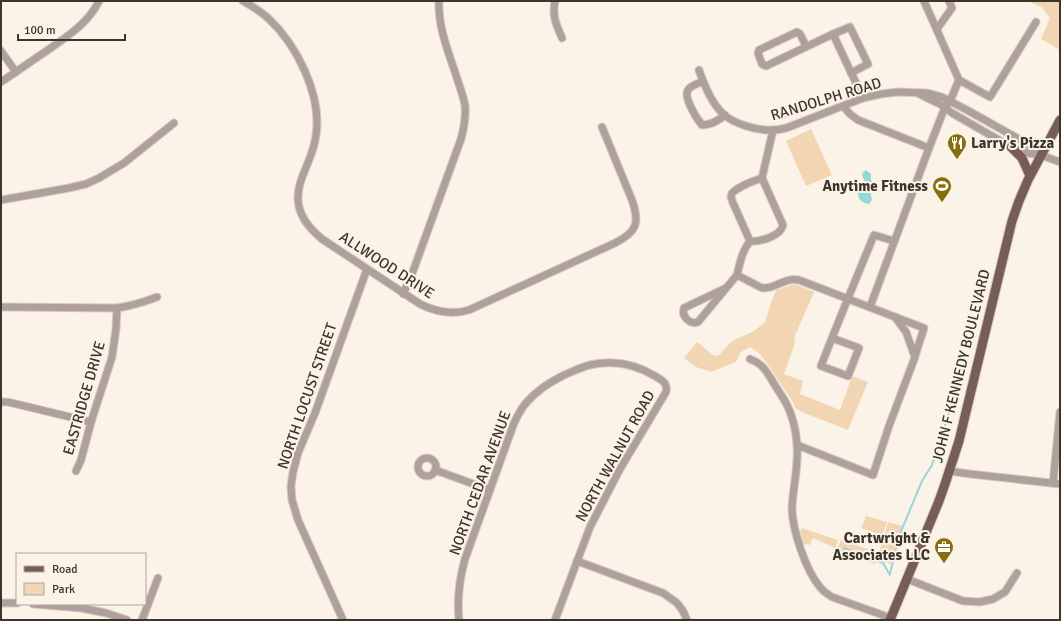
<svg xmlns="http://www.w3.org/2000/svg" width="1061" height="621" font-family="Signika,sans-serif">
<rect width="100%" height="100%" fill="#fbf3e8"/>
<g fill="#f2d6b4">
<path d="M1028,1H1060V50L1041,39L1050,18L1041,7Z"/>
<path d="M808,98L812,107L782,120L778,110Z"/>
<path d="M811,129L832,175L806,186L786,141Z"/>
<path d="M795,284L814,292L794,338L795,343L784,374L803,381L800,394L840,410L852,376L868,382L848,430L804,413L795,408L793,402L778,380L771,369L760,354L750,347L741,352L736,362L711,372L696,367L684,358L697,342L714,356L719,355L732,341L754,331L765,322L771,303L776,290Z"/>
<path d="M866,516L887,522L882,535L861,528Z"/>
<path d="M888,522L902,526L891,564L877,559L875,564L836,551L841,540L879,553Z"/>
<path d="M802,528L838,540L835,548L813,538L810,545L802,544L799,534Z"/>
</g>
<path fill="#95d8da" d="M866,170L871,174V180L873,182L870,191L872,200L869,204C860,203 857,197 858,189L864,185L865,182L862,175L863,172Z"/>
<g fill="none" stroke-linecap="round" stroke-linejoin="round">
<g stroke="#95d8da" stroke-width="2">
<path d="M844,548L883,563L890,575"/>
<path d="M890,574L896,549L902,529L922,481L932,465L951,407"/>
</g>
<g stroke="#d5cdc2" stroke-width="9">
<g id="minor">
<path d="M243,1C252,6 260,11 268,18C297,45 322,95 316,135C314,154 305,166 300,184C293,208 305,225 322,239L420,304C436,312 452,315 469,310L615,243C637,232 640,223 632,200L602,127"/>
<path d="M555,1C552,16 556,24 562,38"/>
<path d="M924,1L959,80L950,101L945,107L929,148"/>
<path d="M937,29L952,8L949,1"/>
<path d="M833,34L850,27L868,64L851,73"/>
<path d="M806,46L800,34L797,32L759,50L758,53L762,64L766,66L833,34L863,98"/>
<path d="M1,51L16,72"/>
<path d="M699,70C704,85 711,102 723,114C734,124 758,131 773,130C780,130 787,128 794,125L863,98L881,94L898,92L927,93L942,97L967,110L1024,142L1041,155"/>
<path d="M959,80L990,97L1036,22"/>
<path d="M703,81C698,84 691,85 688,90C683,97 697,119 702,125C711,125 718,121 725,115"/>
<path d="M1,82C16,72 30,62 45,52C65,38 88,24 99,1"/>
<path d="M918,93L927,98L940,104L952,113L1011,147L1027,153L1041,155L1060,162"/>
<path d="M843,106L850,114L858,120L929,148L870,307"/>
<path d="M773,130L762,178L783,225C781,236 760,242 750,241C742,251 740,263 737,275L762,288C776,289 784,277 799,280L895,317L906,332L915,357L889,426L873,475L797,445"/>
<path d="M1,200L69,188L86,184L99,178L124,163L174,123"/>
<path d="M750,241L733,203L731,197L732,193C741,185 751,182 762,178"/>
<path d="M726,288L684,308C681,316 690,325 698,322L737,275"/>
<path d="M403,294L412,274L461,139C464,128 466,116 465,105C463,95 459,85 456,75C448,51 438,27 439,1"/>
<path d="M1,307L117,308C131,306 144,302 157,297"/>
<path d="M895,317L924,328L915,356"/>
<path d="M832,338L859,348L848,376L821,366C838,322 856,279 874,235L894,241"/>
<path d="M750,359C764,364 768,374 776,387C780,393 784,399 787,405C793,417 796,431 797,444C799,465 793,486 792,508C792,529 806,571 820,587C823,591 827,594 832,597L891,618"/>
<path d="M1,402H8L91,422"/>
<circle cx="427" cy="467" r="9"/>
<path d="M435,470L490,490"/>
<path d="M76,471L81,460L91,422L112,357L116,329L117,308"/>
<path d="M949,471L970,474L1060,484"/>
<path d="M1053,483L1060,412"/>
<path d="M577,561L663,593L677,603L683,611L687,620"/>
<path d="M907,579L963,601L980,602L993,599L1005,592L1017,573"/>
<path d="M1,603H17"/>
<path d="M33,604L81,608L106,613L127,620"/>
<path d="M142,620L158,578"/>
<path d="M343,620L298,520L292,500L291,486L293,472L298,453L315,413L367,269"/>
<path d="M459,620C457,598 459,580 465,559L514,423C518,415 521,408 527,402C537,390 550,382 564,375C572,372 581,367 590,365C612,360 635,364 655,376C662,380 668,383 666,392L620,469L590,527L555,620"/>
</g>
</g>
<g stroke="#d5cdc2" stroke-width="11">
<g id="major">
<path d="M1011,147L1022,158L1030,176"/>
<path d="M890,620L939,501L945,484L959,441L1012,221L1019,201L1028,180L1060,120"/>
</g>
</g>
<use href="#minor" stroke="#b0a09d" stroke-width="7"/>
<use href="#major" stroke="#775c57" stroke-width="9"/>
</g>
<defs>
<g id="restaurant-pin" transform="scale(1)"><path d="M0 17L-7.5 6A9.5 9.5 0 1 1 7.5 6Z" fill="#866e0c" stroke="#fbf3e8"/><path d="M-5-6h1v4h1v-4h1v4h1v-4h1v5L-1.5 .5V6h-2V.5L-5-1ZM5-6V6H3V1.5H1.5Q1.5-4 5-6Z" fill="#fff"/></g>
<g id="stadium-pin" transform="scale(1)"><path d="M0 17L-7.5 6A9.5 9.5 0 1 1 7.5 6Z" fill="#866e0c" stroke="#fbf3e8"/><path d="M0-5a6.5 5 0 1 0 0 10a6.5 5 0 1 0 0-10ZM-3.5-1.8h7v3.6h-7Z" fill="#fff"/></g>
<g id="office-pin" transform="scale(1)"><path d="M0 17L-7.5 6A9.5 9.5 0 1 1 7.5 6Z" fill="#866e0c" stroke="#fbf3e8"/><path d="M-6-3h4V-5.5h4V-3h4V5H-6ZM-1-4.5V-3h2v-1.5ZM-6 0V1H6V0Z" fill="#fff"/></g>
</defs>
<g fill-rule="evenodd">
<use href="#restaurant-pin" x="957" y="143"/>
<use href="#stadium-pin" x="942" y="186"/>
<use href="#office-pin" x="944" y="547"/>
</g>
<g text-anchor="middle" stroke-width="4" stroke-linejoin="round" paint-order="stroke">
<g font-size="15" fill="#3d342a" stroke="#fbf3e8">
<text transform="translate(826 99) rotate(-17)" y="5">RANDOLPH ROAD</text>
<text transform="translate(387 265) rotate(33)" y="5">ALLWOOD DRIVE</text>
<text transform="translate(961 366) rotate(-76)" y="5">JOHN F KENNEDY BOULEVARD</text>
<text transform="translate(307 396) rotate(-71)" y="5">NORTH LOCUST STREET</text>
<text transform="translate(84 398) rotate(-74)" y="5">EASTRIDGE DRIVE</text>
<text transform="translate(615 456) rotate(-61)" y="5">NORTH WALNUT ROAD</text>
<text transform="translate(480 483) rotate(-70)" y="5">NORTH CEDAR AVENUE</text>
</g>
<g font-size="15" font-weight="bold" fill="#3d342a" stroke="#fbf3e8" text-anchor="end">
<text x="971" y="148" text-anchor="start">Larry's Pizza</text>
<text x="928" y="191">Anytime Fitness</text>
<text x="930" y="543">Cartwright &amp;<tspan x="930" dy="17">Associates LLC</tspan></text>
</g>
</g>
<rect width="1061" height="621" fill="none" stroke="#3d342a" stroke-width="4"/>
<rect x="16" y="553" width="130" height="52" fill="#fbf3e8" stroke="#afa79c"/>
<rect x="24" y="566" width="20" height="6" fill="#775c57" stroke="#afa79c"/>
<text x="52" y="573" font-size="12" fill="#3d342a">Road</text>
<rect x="24" y="583" width="20" height="12" fill="#f2d6b4" stroke="#afa79c"/>
<text x="52" y="593" font-size="12" fill="#3d342a">Park</text>
<path d="M18 34v6h107v-6" fill="none" stroke="#3d342a" stroke-width="2"/>
<text x="24" y="34" font-size="12" fill="#3d342a" stroke="#fbf3e8" stroke-width="3" paint-order="stroke">100 m</text>
</svg>
